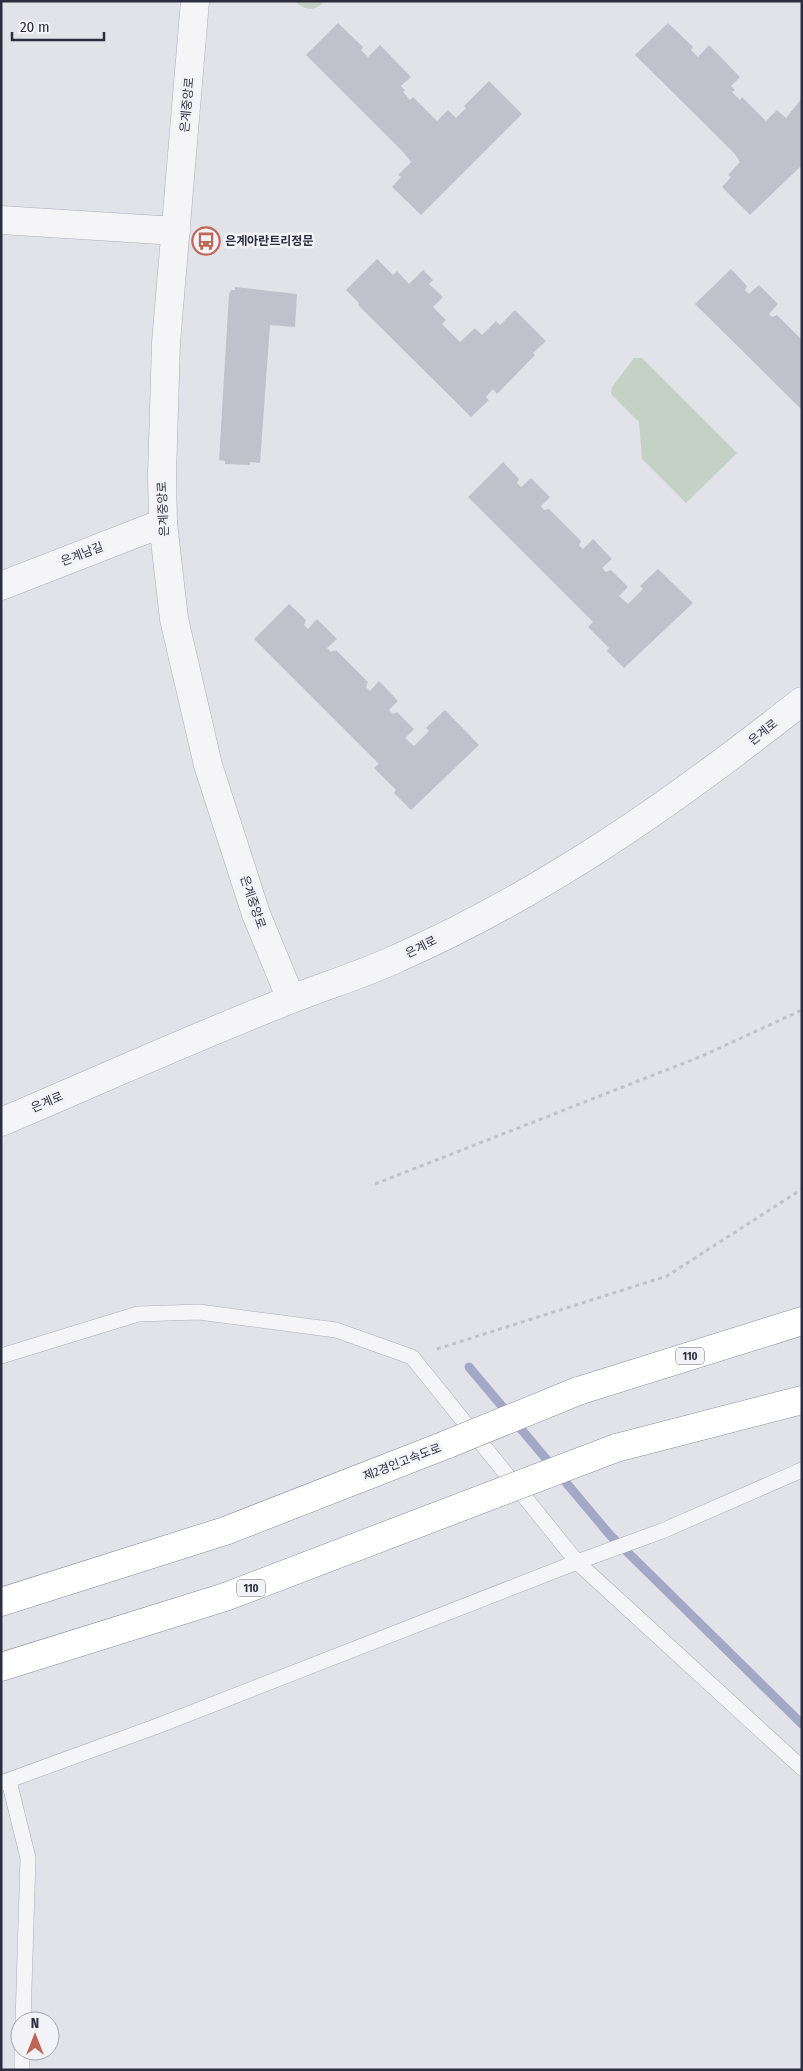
<svg xmlns="http://www.w3.org/2000/svg" width="803" height="2071" font-family="'Fira Sans Condensed','Noto Sans KR',sans-serif">
<rect width="100%" height="100%" fill="#e2e3e9"/>
<g fill="#c4d2c5">
<path d="M295,1H324C316,12 304,11 295,1Z"/>
<path d="M634,358H642L737,453L686,503L642,459L639,422L611,394L612,387Z"/>
</g>
<g fill="none" stroke-linecap="round" stroke-linejoin="round">
<path stroke="#a2a8c5" stroke-width="9" d="M469,1367L610,1535L802,1724"/>
</g>
<g fill="#c0c1cb">
<path d="M338,23L363,47L361,50L368,57L380,45L411,77L401,86L405,90L403,92L410,100L413,97L437,121L448,110L456,118L466,108L464,106L489,81L522,114L421,215L392,187L401,177L398,175L411,162L404,153L306,55Z"/>
<path d="M668,23L693,47L691,50L698,57L709,45L740,77L731,86L735,90L732,92L740,100L742,97L766,121L777,110L786,118L802,98V165L750,215L722,187L731,177L728,175L740,162L734,153L635,55Z"/>
<path d="M377,259L393,275L397,271L409,284L423,270L433,280L429,284L443,297L433,307L446,320L442,324L460,342L475,328L482,335L496,321L500,325L515,310L546,341L533,353L535,355L497,394L493,389L486,397L489,400L471,417L358,305L359,303L346,290Z"/>
<path d="M731,269L747,286L745,290L749,294L759,285L778,304L769,314L772,317L777,315L802,340V410L695,304Z"/>
<path d="M235,287L297,294L295,327L270,325L260,463L250,462V465L225,464V461L219,460L229,294L231,290H235Z"/>
<path d="M503,462L519,479L517,483L521,487L531,478L550,497L541,506L544,510L549,509L581,541L579,545L583,549L593,539L612,559L602,568L606,572L611,570L628,587L619,596L628,604L643,589L640,586L658,569L693,603L624,668L607,651L609,648L588,627L593,622L468,497Z"/>
<path d="M289,604L306,620L304,625L308,629L317,619L337,639L327,648L331,652L336,650L368,682L366,687L370,691L379,681L398,701L389,710L393,714L397,712L414,729L405,738L414,746L429,731L426,728L445,710L479,745L411,810L394,793L396,790L374,768L379,764L254,639Z"/>
</g>
<g fill="none" stroke-linecap="round" stroke-linejoin="round">
<g stroke="#abadb6" stroke-width="16">
<g id="service">
<path d="M1,1356L138,1314L199,1312L336,1330L412,1357L577,1562L802,1768"/>
<path d="M9,1781L28,1858L23,2021"/>
<path d="M1,1783L160,1725L577,1562L662,1531L802,1470"/>
<path d="M22,2070V2051"/>
</g>
</g>
<g stroke="#abadb6" stroke-width="29">
<path id="minor" d="M1,220L176,231"/>
</g>
<g stroke="#abadb6" stroke-width="29">
<g id="tertiary">
<path d="M195,1L166,343L162,475L163,523L174,619L208,765L256,914L291,999"/>
<path d="M1,586L163,523"/>
<path d="M1,1122C98,1081 194,1037 292,999C327,985 364,974 398,958C545,893 677,800 802,701"/>
</g>
</g>
<g stroke="#8b8d9e" stroke-width="29">
<g id="motorway">
<path d="M578,1391L802,1321"/>
<path d="M616,1448L802,1400"/>
<path d="M1,1602L225,1531L448,1444"/>
<path d="M1,1667L225,1597L495,1494"/>
</g>
</g>
<g stroke="#c1c1c8" stroke-width="3" stroke-dasharray="4 4" stroke-linecap="butt">
<path d="M375,1184L702,1056L802,1010"/>
<path d="M437,1349L667,1276L802,1189"/>
</g>
<use href="#service" stroke="#f5f5f8" stroke-width="15"/>
<use href="#minor" stroke="#f5f5f8" stroke-width="28"/>
<use href="#tertiary" stroke="#f5f5f8" stroke-width="28"/>
<use href="#motorway" stroke="#fff" stroke-width="28"/>
<g stroke="#8b8d9e" stroke-width="29" stroke-linecap="butt">
<g id="motorway-bridge">
<path d="M448,1444L578,1391"/>
<path d="M495,1494L616,1448"/>
</g>
</g>
<use href="#motorway-bridge" stroke="#fff" stroke-width="28"/>
</g>
<defs>
<g id="bus-ring" transform="scale(1.4375)"><circle r="9.5" fill="#f2f2f7" stroke="#bf6656" stroke-width="1.5"/><path d="M-5-6H5V4H4V6H2V4H-2V6H-4V4H-5ZM-3.5-4V0h7V-4ZM-3.5 1.2v1.5H-2V1.2ZM2 1.2v1.5H3.5V1.2Z" fill="#bf6656"/></g>
</defs>
<g fill-rule="evenodd">
<use href="#bus-ring" x="206" y="241"/>
</g>
<g text-anchor="middle" stroke-width="5" stroke-linejoin="round" paint-order="stroke">
<g fill="#f2f2f7" stroke="#676976" stroke-width="1">
<rect x="676" y="1347.5" width="28" height="17" rx="4"/>
<rect x="237" y="1579.5" width="28" height="17" rx="4"/>
</g>
<g font-size="11" font-weight="bold" fill="#2c2e3f">
<text x="690" y="1360">110</text>
<text x="251" y="1592">110</text>
</g>
<g font-size="12" fill="#2c2e3f" stroke="#f2f2f7">
<text transform="translate(187 105) rotate(-85)" y="4">은계중앙로</text>
<text transform="translate(163 509) rotate(-93)" y="4">은계중앙로</text>
<text transform="translate(82 554) rotate(-21)" y="4">은계남길</text>
<text transform="translate(763 732) rotate(-39)" y="4">은계로</text>
<text transform="translate(253 902) rotate(71)" y="4">은계중앙로</text>
<text transform="translate(421 947) rotate(-27)" y="4">은계로</text>
<text transform="translate(47 1102) rotate(-23)" y="4">은계로</text>
<text transform="translate(402 1462) rotate(-21)" y="4">제2경인고속도로</text>
</g>
<g font-size="12" font-weight="bold" fill="#2c2e3f" stroke="#f2f2f7" text-anchor="start">
<text x="225" y="245">은계아란트리정문</text>
</g>
</g>
<rect width="803" height="2071" fill="none" stroke="#2c2e3f" stroke-width="5"/>
<g transform="translate(35 2036)"><circle r="24" fill="#f2f2f7" stroke="#a3a4ad"/>
<path d="M0-4L9 19L0 12L-9 19Z" fill="#bf6656"/>
<text y="-8" font-size="14" font-weight="bold" text-anchor="middle" fill="#2c2e3f">N</text>
</g>
<path d="M12 32v8h92v-8" fill="none" stroke="#2c2e3f" stroke-width="2.5"/>
<text x="20" y="32" font-size="15" fill="#2c2e3f" stroke="#f2f2f7" stroke-width="4" paint-order="stroke">20 m</text>
</svg>
